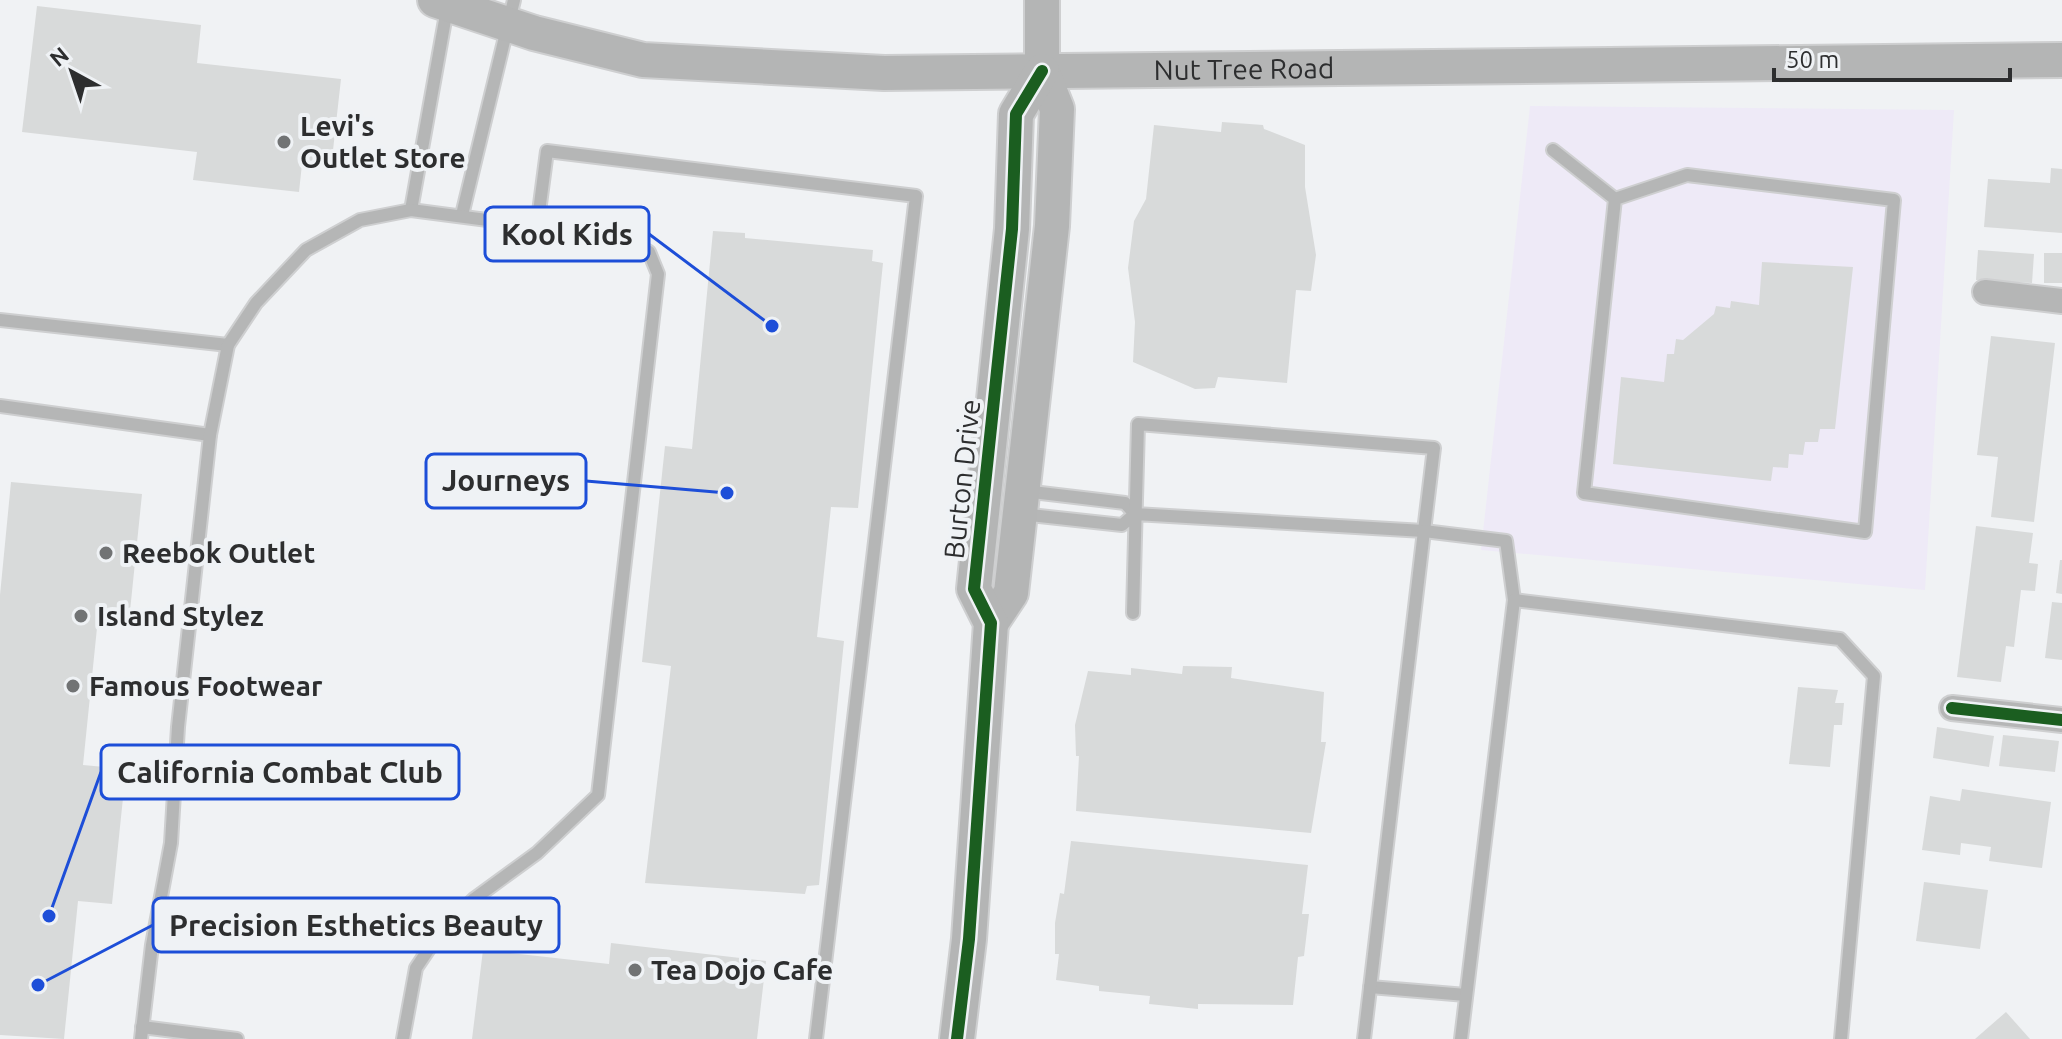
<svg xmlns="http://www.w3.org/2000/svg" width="2062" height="1039" font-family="Ubuntu,sans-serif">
<rect width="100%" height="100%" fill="#f0f2f4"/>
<path fill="#eeeaf7" d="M1530,106L1954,110L1925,590L1481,550Z"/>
<g fill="#d8dada">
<path d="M37,6L201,25L197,63L341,79L331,168L302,164L299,192L193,180L197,152L22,132Z"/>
<path d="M1222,122L1263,125L1264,129L1305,145V187L1316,255L1311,291L1296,290L1287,383L1218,377L1215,388L1195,389L1133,362L1135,322L1128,268L1134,221L1146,199L1154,125L1221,132Z"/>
<path d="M2051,168L2062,169V233L1984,227L1988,179L2050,183Z"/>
<path d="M713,231L745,233V238L873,250L872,261L883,263L858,508L831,507L817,637L844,641L819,885L807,886L805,894L645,883L671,666L642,662L665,446L692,449Z"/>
<path d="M1978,250L2034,254L2032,283L1976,280Z"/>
<rect x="2044" y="253" width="18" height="30"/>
<path d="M1762,262L1853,267L1835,429H1820L1818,442H1805L1803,455L1789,454L1788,468L1773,467L1771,481L1613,464L1621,377L1664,382L1667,354H1674L1676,339L1683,340L1714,314L1716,306L1730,308L1731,301L1759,305Z"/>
<path d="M1991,336L2055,343L2034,522L1991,517L1998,457L1977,455Z"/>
<path d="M11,482L142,494L129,621L98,618L83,765L126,769L112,904L78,901L64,1039L0,1035V595Z"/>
<path d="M1976,526L2033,533L2029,563L2038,564L2035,591L2021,590L2014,647L2006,646L2001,682L1957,677Z"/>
<path d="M2060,560H2062V594L2056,593Z"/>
<path d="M2052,602L2062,603V660L2045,658Z"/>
<path d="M1183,666L1232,667L1231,678L1324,692L1321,742H1326L1311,833L1076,811L1079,756H1076L1075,725L1088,671L1131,675V668L1182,674Z"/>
<path d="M1798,687L1838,690L1835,703H1844L1842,725H1834L1830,767L1789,764Z"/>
<path d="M1937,727L1994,736L1989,767L1933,758Z"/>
<path d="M2003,735L2059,741L2055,772L1999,766Z"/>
<path d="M1962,789L2051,802L2042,868L1989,861L1991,847L1961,843L1960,855L1922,850L1930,796L1960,801Z"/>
<path d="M1071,841L1308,865L1302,914H1309L1304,956L1298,957L1293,1005L1198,1004V1009L1149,1004L1150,996L1099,991V986L1056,980L1059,954H1055V923L1060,893L1064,894Z"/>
<path d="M1924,882L1988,890L1980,949L1916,941Z"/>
<path d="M611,943L766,961L757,1039H472L483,950L609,964Z"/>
<path d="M2006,1012L2030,1039H1975Z"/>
</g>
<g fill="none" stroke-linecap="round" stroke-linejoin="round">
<g stroke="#cecfd0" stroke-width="16">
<g id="lane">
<path d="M1553,150L1615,199L1584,493L1865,532L1894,200L1687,175L1615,199"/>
<path d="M411,210L447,9"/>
<path d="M462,215L514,0"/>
<path d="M537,227L547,151L916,196L816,1039"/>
<path d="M0,320L228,345"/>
<path d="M0,406L210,435"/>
<path d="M1024,491L1125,503L1135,514"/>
<path d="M1021,514L1122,525L1135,514L1424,531L1434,448L1138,424L1133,613"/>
<path d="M1370,987L1466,995"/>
<path d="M142,1027L237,1039"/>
<path d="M141,1039L152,945L171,843L178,727L210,435L228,345L256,303L306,250L360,220L411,210L625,238L649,252L658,274L598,795L537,853L474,899L441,931L416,968L403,1039"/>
<path d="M1364,1039L1424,531L1506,541L1514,600"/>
<path d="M1461,1039L1514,600L1840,639L1874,676L1841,1039"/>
</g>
</g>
<g stroke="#cecfd0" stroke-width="28">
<g id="street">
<path d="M1985,292L2062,301"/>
<path d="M1952,708L2062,720"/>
</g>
</g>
<g stroke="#cecfd0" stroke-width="38">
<g id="secondary">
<path id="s1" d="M435,0L534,33L643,60L884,73L2062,60"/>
<path d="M991,623L1011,593L1052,226L1057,109L1042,71V0"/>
<path d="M957,1039L969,939L991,623L974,589L1012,229L1016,114L1042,71"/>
</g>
</g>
<use href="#lane" stroke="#b5b6b6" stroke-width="12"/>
<use href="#street" stroke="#b5b6b6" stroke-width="24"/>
<use href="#secondary" stroke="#b4b5b5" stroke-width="34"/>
<g stroke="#eff2f5" stroke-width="17">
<g id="cycleway">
<path d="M1952,708L2062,720"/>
<path d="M957,1039L969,939L991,623L974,589L1012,229L1016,114L1042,71"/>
</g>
</g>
<use href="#cycleway" stroke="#1b5e20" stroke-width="12"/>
</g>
<g fill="#717374" stroke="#eff2f5" stroke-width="3">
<circle cx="284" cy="142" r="8"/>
<circle cx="106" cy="553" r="8"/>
<circle cx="81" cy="616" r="8"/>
<circle cx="73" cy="686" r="8"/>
<circle cx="635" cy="970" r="8"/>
</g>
<g text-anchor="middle" stroke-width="8" stroke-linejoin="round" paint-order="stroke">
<g font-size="28" fill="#2d2e2f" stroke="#eff2f5">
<text dy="10" stroke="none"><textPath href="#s1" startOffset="818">Nut Tree Road</textPath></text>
<text transform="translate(962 479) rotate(-84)" y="10">Burton Drive</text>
</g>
<g font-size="28" font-weight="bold" fill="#2d2e2f" stroke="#eff2f5" text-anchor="start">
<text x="300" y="136">Levi's<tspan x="300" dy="32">Outlet Store</tspan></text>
<text x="122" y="563">Reebok Outlet</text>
<text x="97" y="626">Island Stylez</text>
<text x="89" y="696">Famous Footwear</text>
<text x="651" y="980">Tea Dojo Cafe</text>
</g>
</g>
<path fill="none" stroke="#1d4ed8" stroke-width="3" d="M772 326L649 234M727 493L586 481M49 916L101 772M38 985L153 925"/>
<g fill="#1d4ed8" stroke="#eff2f5" stroke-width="3">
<circle cx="772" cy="326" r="8"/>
<circle cx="727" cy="493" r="8"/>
<circle cx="49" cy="916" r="8"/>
<circle cx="38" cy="985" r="8"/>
</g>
<g fill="#eff2f5" stroke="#1d4ed8" stroke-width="3">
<rect x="485" y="207" width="164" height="54" rx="8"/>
<rect x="426" y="454" width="160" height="54" rx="8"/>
<rect x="101" y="745" width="358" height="54" rx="8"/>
<rect x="153" y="898" width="406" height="54" rx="8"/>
</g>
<g font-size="30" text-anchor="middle" font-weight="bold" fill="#2d2e2f">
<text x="567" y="245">Kool Kids</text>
<text x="506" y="491">Journeys</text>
<text x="280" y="783">California Combat Club</text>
<text x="356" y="936">Precision Esthetics Beauty</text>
</g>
<g transform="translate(72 72) rotate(320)" stroke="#eff2f5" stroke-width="6" paint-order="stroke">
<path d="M0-6L14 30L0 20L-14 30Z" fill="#2d2e2f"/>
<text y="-12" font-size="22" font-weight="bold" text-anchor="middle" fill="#2d2e2f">N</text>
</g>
<path d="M1774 68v12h236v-12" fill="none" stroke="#2d2e2f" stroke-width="4"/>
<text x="1786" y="68" font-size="24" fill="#2d2e2f" stroke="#eff2f5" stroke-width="6" paint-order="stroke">50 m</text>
</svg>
